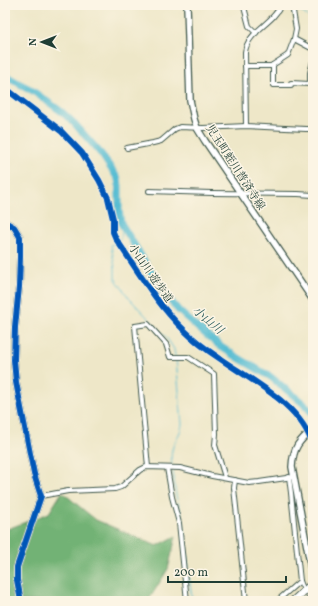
<svg xmlns="http://www.w3.org/2000/svg" width="318" height="606" font-family="Vollkorn,'Noto Serif JP',serif">
<rect width="100%" height="100%" fill="#fcf5e5"/>
<filter id="ink" filterUnits="userSpaceOnUse"><feTurbulence type="fractalNoise" baseFrequency=".025" numOctaves="2"/><feDisplacementMap in="SourceGraphic" scale="8" xChannelSelector="R" yChannelSelector="G"/><feConvolveMatrix kernelMatrix="1 2 1 2 8 2 1 2 1" color-interpolation-filters="sRGB"/></filter>
<filter id="wash" filterUnits="userSpaceOnUse"><feTurbulence type="fractalNoise" baseFrequency=".012" numOctaves="4" result="noise"/><feDisplacementMap in="SourceGraphic" scale="16" xChannelSelector="R" yChannelSelector="G"/><feGaussianBlur stdDeviation="0.9" result="paint"/><feColorMatrix in="noise" values="0 0 0 0 0 0 0 0 0 0 0 0 0 0 0 0 0 1.4 0 .05"/><feComposite in="paint" operator="in"/></filter>
<g filter="url(#wash)">
<rect width="100%" height="100%" fill="#eee7c8"/>
<path fill="#72b274" stroke="#487854" d="M62,492L96,520L157,546L176,536L168,569L148,601H5V530L49,513Z"/>
<g fill="none" stroke-linecap="round" stroke-linejoin="round">
<g stroke="#55bcd2" stroke-width="1">
<path d="M296,5V6"/>
<path d="M298,9L310,18L313,22"/>
<path d="M121,223C122,236 124,238 111,245L115,268V278L129,298L166,337L174,349L175,356"/>
<path d="M172,464C171,459 171,454 172,450C174,441 181,434 182,424L176,359"/>
<path d="M173,472L176,496L183,519L192,601"/>
</g>
<path stroke="#55bcd2" stroke-width="7" d="M5,75L20,84L30,89L62,112L75,124L102,155L118,179L119,186V210L121,223L154,277L170,300L178,310L197,327L221,347L242,360L271,377L304,404L313,414"/>
</g>
</g>
<g filter="url(#ink)">
<g fill="none" stroke-linecap="round" stroke-linejoin="round">
<g stroke="#3e564a" stroke-width="6">
<g id="street">
<path d="M244,7L249,26L256,33"/>
<path d="M294,39L313,49"/>
<path d="M273,65V85H291V83L310,84V73L313,61"/>
<path d="M245,66H271L288,55L294,39L296,29L292,5"/>
<path d="M246,126L245,52C248,31 273,24 281,5"/>
<path d="M127,148L153,143L161,141L175,129L180,127L203,128L246,126L306,129H313"/>
<path d="M149,191L211,193L298,194L313,195"/>
<path d="M148,467L135,326L148,324L166,344L170,357H188L214,374L216,434L215,445L224,474L225,478"/>
<path d="M167,468L172,497L179,523L187,601"/>
<path d="M289,477L291,493L300,581L302,586"/>
<path d="M235,480L234,488L246,601"/>
<path d="M41,496L68,491L115,489L121,487L140,470L146,467L180,468L212,476L249,483L259,482L293,477"/>
<path d="M277,601L300,581"/>
</g>
</g>
<g stroke="#3e564a" stroke-width="8">
<g id="secondary">
<path d="M187,5L190,100L194,119L197,128L205,141L313,300"/>
<path d="M5,222L14,227L20,237V257L19,287L15,327L14,360L16,382L34,474L41,496L17,567V580L21,601"/>
<path d="M313,429C299,441 293,447 292,467L313,579"/>
</g>
</g>
<g stroke="#3e564a" stroke-width="9">
<g id="highway">
<path d="M293,601L313,583"/>
<path d="M308,601L313,596"/>
</g>
</g>
<use href="#street" stroke="#fff" stroke-width="4"/>
<use href="#secondary" stroke="#fff" stroke-width="5.5"/>
<use href="#highway" stroke="#fff" stroke-width="7"/>
<g stroke="#fcf5e5" stroke-width="8">
<g id="cycleway">
<path d="M5,88L61,131L82,153L99,180L108,198L113,219V232L116,239C138,271 156,303 184,330C194,340 207,350 219,358C252,381 302,405 313,446"/>
<path d="M5,222L14,227L20,237V257L19,287L15,327L14,360L16,382L34,474L41,496L17,567V580L21,601"/>
</g>
</g>
<use href="#cycleway" stroke="#0057b8" stroke-width="6"/>
</g>
</g>
<g text-anchor="middle" stroke-width="3" stroke-linejoin="round" paint-order="stroke">
<g font-size="11" fill="#1f3d34" stroke="#fcf5e5">
<text transform="translate(236 167) rotate(57)" y="4">児玉町蛭川普済寺線</text>
<text transform="translate(151 273) rotate(55)" y="4">小山川 遊歩道</text>
</g>
<g font-size="12" font-style="italic" fill="#2c5d5c" stroke="#fcf5e5">
<text transform="translate(208 320) rotate(40)" y="4">小山川</text>
</g>
</g>
<rect width="318" height="606" fill="none" stroke="#fcf5e5" stroke-width="20"/>
<g transform="translate(42 42) rotate(270)" stroke="#fcf5e5" stroke-width="3" paint-order="stroke">
<path d="M0-3L7 15L0 10L-7 15Z" fill="#1f3d34"/>
<text y="-6" font-size="11" font-weight="bold" text-anchor="middle" fill="#1f3d34">N</text>
</g>
<path d="M168 576v6h118v-6" fill="none" stroke="#1f3d34" stroke-width="2"/>
<text x="174" y="576" font-size="12" fill="#1f3d34" stroke="#fcf5e5" stroke-width="3" paint-order="stroke">200 m</text>
</svg>
